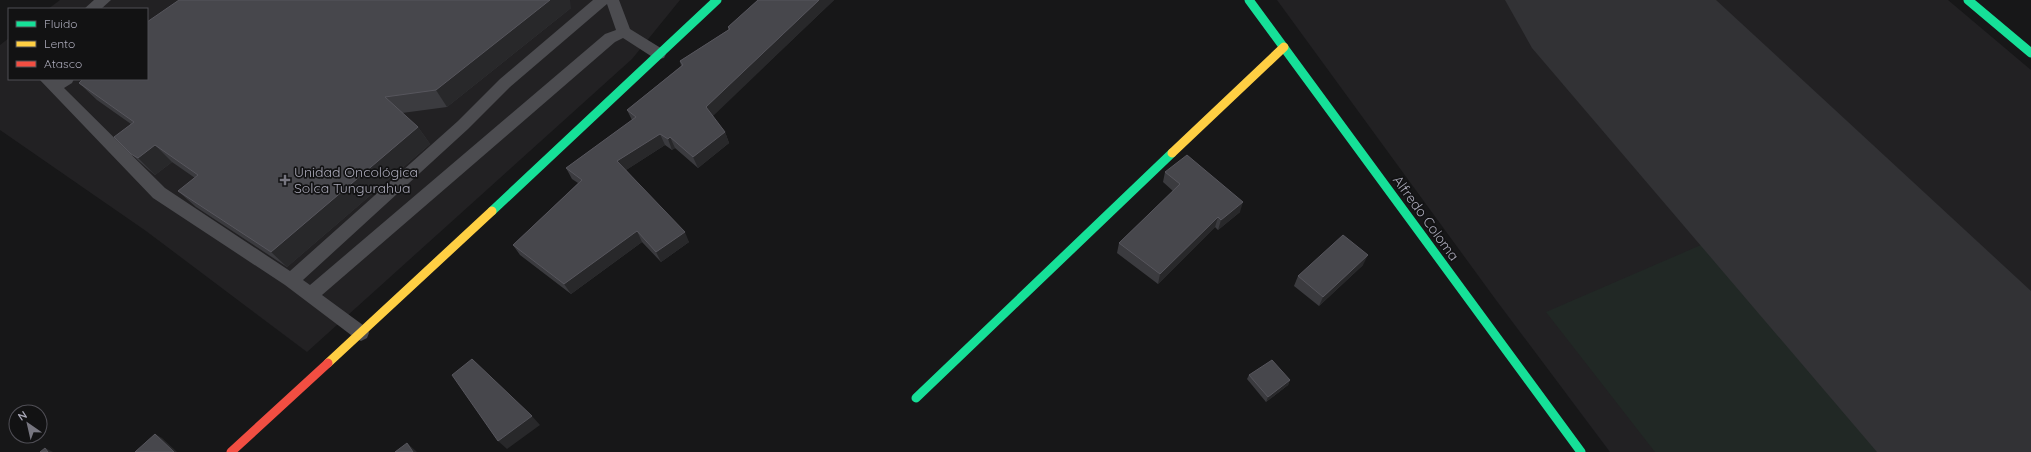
<svg xmlns="http://www.w3.org/2000/svg" width="2031" height="452" font-family="Quicksand,sans-serif">
<rect width="100%" height="100%" fill="#171718"/>
<g fill="#222123">
<path d="M60,0H680L632,59L307,352L146,231L0,130V45L9,38V79H147V9H48Z"/>
<path d="M1277,0H1948L2031,70V452H1610L1496,300Z"/>
</g>
<path fill="#212825" d="M1745,226L1956,452H1655L1546,312Z"/>
<g fill="none" stroke-linecap="round" stroke-linejoin="round">
<path fill="#323235" fill-rule="evenodd" d="M1505,0H1716L2031,291V452H1877L1532,48Z"/>
<g fill="#4c4c50" fill-rule="evenodd">
<path d="M94,0H111L101,9H84Z"/>
<path d="M593,0H619L630,29L664,50L666,54L664,58L659,59L654,58L623,38L615,42L322,295L367,328L369,333L367,338L361,341L355,338L285,285L153,198L39,79H74L72,83L64,88L165,188L290,271L458,121L500,79ZM607,4L616,30L605,34L310,285L303,280L468,129L510,87Z"/>
</g>
<g stroke="#16e098" stroke-width="9">
<path d="M1249,0L1581,452"/>
<path d="M1968,0L2031,53"/>
<path d="M492,211L717,0"/>
<path d="M916,398L1172,153"/>
</g>
<g stroke="#ffcf43" stroke-width="9">
<path d="M1172,153L1284,47"/>
<path d="M328,363L492,211"/>
</g>
<path stroke="#f24e42" stroke-width="9" d="M231,452L328,363"/>
</g>
<g fill="#3b3b3f">
<path d="M758,0H834L712,116L725,132L729,143L698,168L675,148L672,150L665,145L626,170L689,242L661,262L642,242L571,294L520,255L513,245L578,183L572,179L566,168L632,120L627,110L681,66L680,61L728,30V27Z"/>
<path d="M571,8L447,107L402,113L418,127L430,144L287,267L196,207L178,191L195,178L172,162L155,175L149,170L131,154V124L97,100L79,83Z"/>
<path d="M1165,172L1240,212L1218,230L1215,227L1158,284L1117,253L1119,243L1173,191L1163,182Z"/>
<path d="M1363,265L1319,306L1294,286L1298,276Z"/>
<path d="M1249,375L1290,380L1288,385L1266,402L1247,379Z"/>
</g>
<g fill="#28282a">
<path d="M550,0H570L571,8L447,107L436,90Z"/>
<path d="M819,0H834L710,119L706,107Z"/>
<path d="M418,127L430,144L287,267L271,252Z"/>
<path d="M725,132L729,143L698,168L693,157Z"/>
<path d="M660,134L665,145L623,172L617,161Z"/>
<path d="M670,137L675,148L672,150L668,139Z"/>
<path d="M155,145L172,162L155,175L138,158Z"/>
<path d="M1243,202L1240,212L1218,230L1221,220Z"/>
<path d="M1218,217L1215,227L1158,284L1160,274Z"/>
<path d="M637,231L642,242L571,294L564,284Z"/>
<path d="M685,232L689,242L661,262L656,252Z"/>
<path d="M1368,255L1363,265L1319,306L1323,297Z"/>
<path d="M1290,380L1288,385L1266,402L1268,397Z"/>
<path d="M532,416L540,425L507,449L498,441Z"/>
<path d="M155,434L162,438L177,452H174Z"/>
<path d="M407,443L417,452H413Z"/>
<path d="M45,448L53,452H48Z"/>
</g>
<g fill="#47474c" stroke="#57565d">
<path d="M179,0H550L436,90L385,97L418,127L271,252L178,191L198,175L155,145L138,158L131,154L114,137L134,122L79,83L83,79H147V22Z"/>
<path d="M758,0H819L706,107L725,132L693,157L670,137L668,139L660,134L617,161L685,232L656,252L637,231L564,284L513,245L582,180L566,168L636,117L627,110L683,65L680,61L730,29L728,27Z"/>
<path d="M1187,155L1243,202L1221,220L1218,217L1160,274L1119,243L1180,184L1165,172Z"/>
<path d="M1343,235L1368,255L1323,297L1298,276Z"/>
<path d="M472,359L532,416L498,441L452,375Z"/>
<path d="M1272,360L1290,380L1268,397L1249,375Z"/>
<path d="M155,434L174,452H135Z"/>
<path d="M407,443L413,452H395Z"/>
<path d="M45,448L48,452H40Z"/>
</g>
<path fill="#777680" stroke="#121213" stroke-width="1.5" d="M283 174h4v4h4v4h-4v4h-4v-4h-4v-4h4z"/>
<g text-anchor="middle" stroke-width="3.5" stroke-linejoin="round" paint-order="stroke">
<g font-size="14" fill="#aaa9b8" stroke="#121213" text-anchor="start">
<text x="294" y="177">Unidad Oncológica<tspan x="294" dy="16">Solca Tungurahua</tspan></text>
</g>
<g font-size="14" fill="#aaa9b8" stroke="#121213">
<text transform="translate(1426 218) rotate(54)" y="5">Alfredo Coloma</text>
</g>
</g>
<rect x="8" y="8" width="140" height="72" fill="#121213" stroke="#4f4e55"/>
<rect x="16" y="21" width="20" height="6" fill="#16e098" stroke="#4f4e55"/>
<text x="44" y="28" font-size="12" fill="#aaa9b8">Fluido</text>
<rect x="16" y="41" width="20" height="6" fill="#ffcf43" stroke="#4f4e55"/>
<text x="44" y="48" font-size="12" fill="#aaa9b8">Lento</text>
<rect x="16" y="61" width="20" height="6" fill="#f24e42" stroke="#4f4e55"/>
<text x="44" y="68" font-size="12" fill="#aaa9b8">Atasco</text>
<g transform="translate(28 424) rotate(326)"><circle r="19" fill="#121213" stroke="#4f4e55"/>
<path d="M0-3L7 15L0 10L-7 15Z" fill="#777680"/>
<text y="-6" font-size="11" font-weight="bold" text-anchor="middle" fill="#aaa9b8">N</text>
</g>
</svg>
